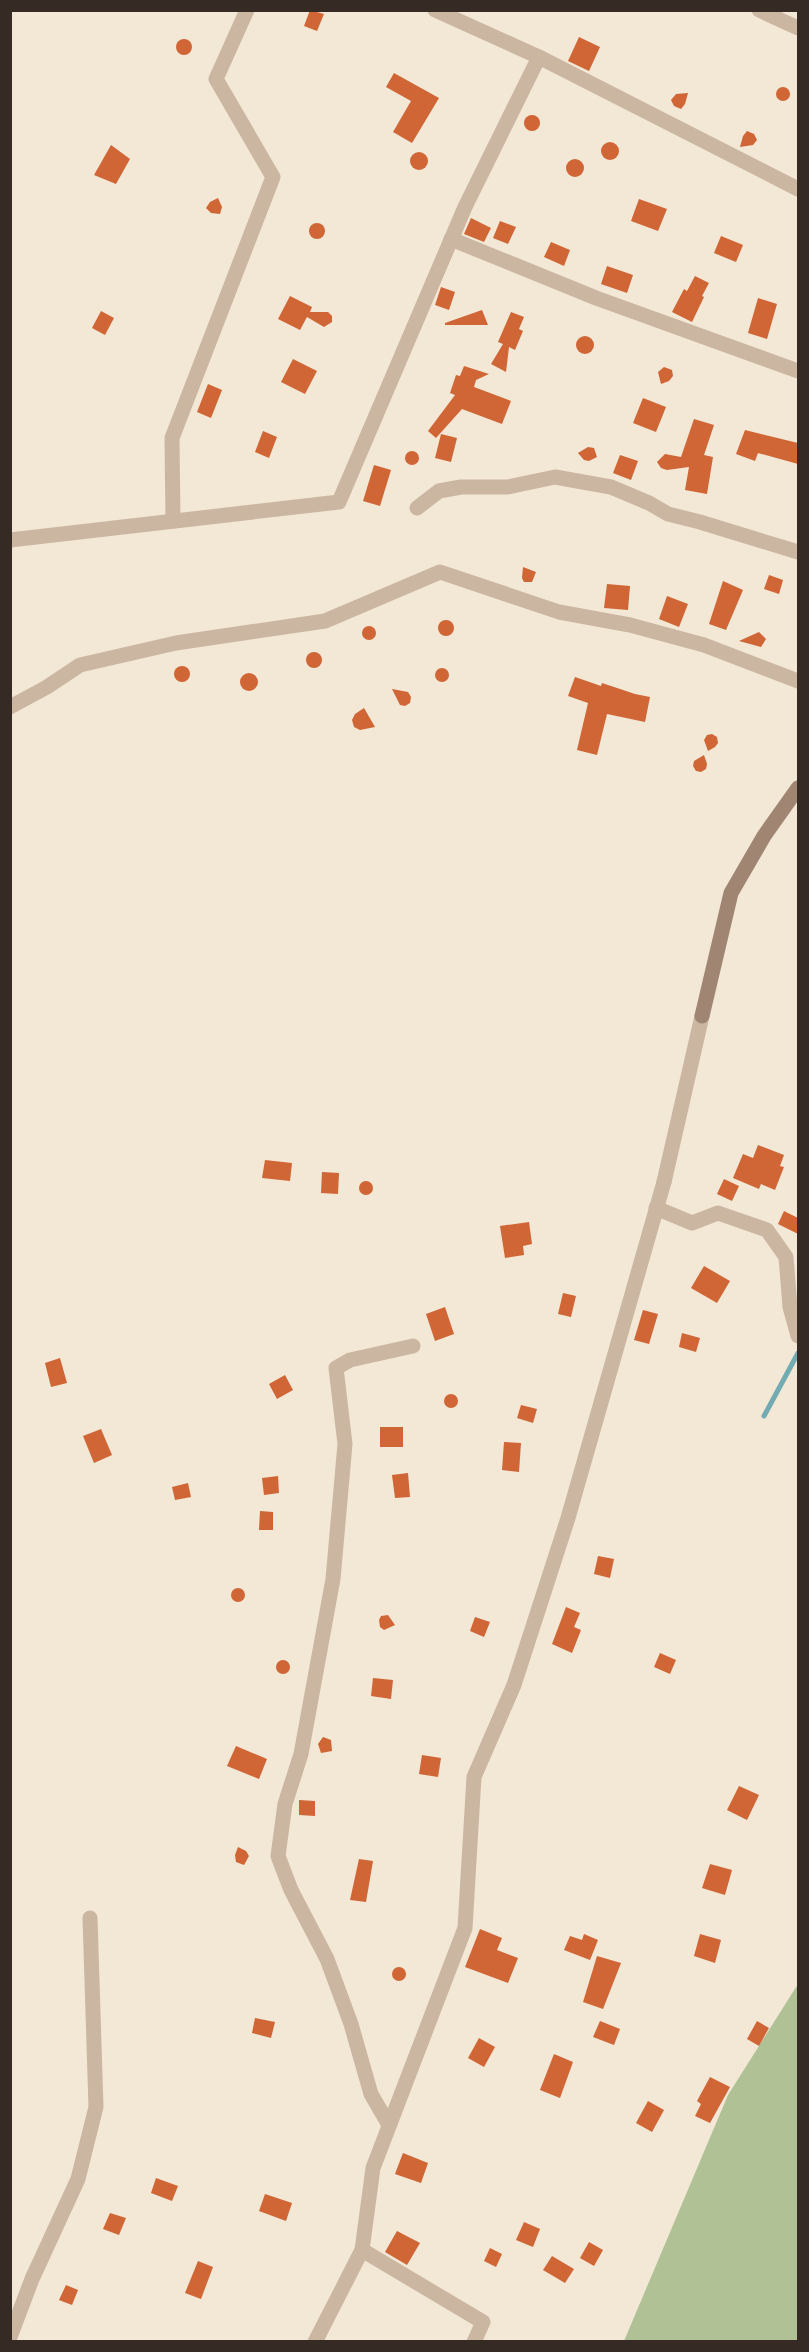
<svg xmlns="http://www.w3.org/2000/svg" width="809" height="2352" font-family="'Nunito Sans',sans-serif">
<rect width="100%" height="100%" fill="#f3e7d5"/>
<path fill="#b0c295" d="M798,1984V2341H624L728,2095Z"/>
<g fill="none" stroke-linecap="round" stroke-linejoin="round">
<path stroke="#72abb2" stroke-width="5" d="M764,1416L798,1353"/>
</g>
<g fill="#d06536">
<path d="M310,10L324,14L317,31L304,26Z"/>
<path d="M579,37L600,47L589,71L568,61Z"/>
<circle cx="184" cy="47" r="8"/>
<path d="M394,73L439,98L412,143L393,132L411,101L386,87Z"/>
<circle cx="783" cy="94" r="7"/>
<path d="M688,93L685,104L681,109L674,106L671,100L676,94Z"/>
<circle cx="532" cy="123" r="8"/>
<path d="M747,131L754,134L757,140L753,145L740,147L743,136Z"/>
<circle cx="610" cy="151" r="9"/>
<path d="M111,145L130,159L116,184L94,175Z"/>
<circle cx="419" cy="161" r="9"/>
<circle cx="575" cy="168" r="9"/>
<path d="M218,198L222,207L220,214L211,213L206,208L210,202Z"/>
<path d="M639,199L667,209L658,231L631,221Z"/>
<path d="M471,218L491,228L484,242L464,234Z"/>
<path d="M500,221L516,227L508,244L493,238Z"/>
<circle cx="317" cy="231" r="8"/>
<path d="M721,236L743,245L736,262L714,253Z"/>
<path d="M551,242L570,250L564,266L544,257Z"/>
<path d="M607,266L633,275L627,293L601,284Z"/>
<path d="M695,276L709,283L702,296L704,297L692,322L672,312L684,289L687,291Z"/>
<path d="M441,287L455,292L449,310L435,305Z"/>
<path d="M290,296L312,307L310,312H328L332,316V322L324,327L307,317L300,330L278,319Z"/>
<path d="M758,298L777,304L767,339L748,333Z"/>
<path d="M482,310L488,325H445V323Z"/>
<path d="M101,311L114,318L105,335L92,328Z"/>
<path d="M511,312L524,317L519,329L523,331L515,350L509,347L506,372L491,364L503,344L498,342Z"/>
<circle cx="585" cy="345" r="9"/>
<path d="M293,359L317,371L305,394L281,382Z"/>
<path d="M464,366L489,374L476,380L474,387L511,401L502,424L462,409L436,438L428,431L455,395L450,393L456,375L460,376Z"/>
<path d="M664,367L672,370L673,376L669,381L661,384L658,372Z"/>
<path d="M208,384L222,390L211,418L197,412Z"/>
<path d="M643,398L666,407L656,432L633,423Z"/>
<path d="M694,419L714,425L704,455L713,457L707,494L685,490L689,467L667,470L661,468L657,462L665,454L681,457Z"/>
<path d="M745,430L798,443V464L758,453L755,461L736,454Z"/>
<path d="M263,431L277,437L269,458L255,452Z"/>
<path d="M441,434L457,438L451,462L435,458Z"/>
<path d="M588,447L594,448L597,457L589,461L584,460L578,453Z"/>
<circle cx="412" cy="458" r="7"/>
<path d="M620,455L638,461L631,480L613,473Z"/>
<path d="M374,465L391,470L380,506L363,501Z"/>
<path d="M523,567L536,572L532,582H524L522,578Z"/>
<path d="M769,575L783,580L779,594L764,589Z"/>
<path d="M723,581L743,590L726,630L709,624Z"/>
<path d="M607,584L630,586L628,610L604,608Z"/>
<path d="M667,596L688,604L679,627L659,619Z"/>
<circle cx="446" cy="628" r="8"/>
<circle cx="369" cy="633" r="7"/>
<path d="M759,632L766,639L761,647L739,641Z"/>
<circle cx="314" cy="660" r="8"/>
<circle cx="182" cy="674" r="8"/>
<circle cx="442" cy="675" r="7"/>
<circle cx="249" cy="682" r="9"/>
<path d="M575,677L601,686L602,683L635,694L650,697L645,722L607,714L597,755L577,750L588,703L568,696Z"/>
<path d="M392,689L408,692L411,697L410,703L405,706L400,705Z"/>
<path d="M364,708L375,727L360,730L354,727L352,720L355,714Z"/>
<path d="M712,734L717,737L718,743L715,747L708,751L704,740L707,735Z"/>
<path d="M704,755L707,764L706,769L701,772L696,771L693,766L694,761Z"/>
<path d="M758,1145L784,1155L780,1166L784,1167L775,1190L761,1184L759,1189L733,1178L743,1154L753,1158Z"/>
<path d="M265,1160L292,1163L290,1181L262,1178Z"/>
<path d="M322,1172L339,1173L338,1194L321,1193Z"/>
<path d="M724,1179L739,1186L732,1201L717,1194Z"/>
<circle cx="366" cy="1188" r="7"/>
<path d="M784,1211L798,1218V1234L778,1224Z"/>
<path d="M529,1222L532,1244L523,1246L524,1255L505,1258L500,1226Z"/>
<path d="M704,1266L730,1281L717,1303L691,1288Z"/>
<path d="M563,1293L576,1296L571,1317L558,1314Z"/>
<path d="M445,1307L454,1334L435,1341L426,1314Z"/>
<path d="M643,1310L658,1314L649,1344L634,1340Z"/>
<path d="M682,1333L700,1338L696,1352L679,1347Z"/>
<path d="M60,1358L67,1383L51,1387L45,1363Z"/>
<path d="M285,1375L293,1390L277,1399L269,1384Z"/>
<circle cx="451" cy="1401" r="7"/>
<path d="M521,1405L537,1409L533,1423L517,1418Z"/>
<rect x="380" y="1427" width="23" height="20"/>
<path d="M101,1429L112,1455L94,1463L83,1436Z"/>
<path d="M504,1442L521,1443L519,1472L502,1470Z"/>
<path d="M408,1473L410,1497L395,1498L392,1475Z"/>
<path d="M278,1476L279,1493L264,1495L262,1478Z"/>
<path d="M188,1483L191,1497L175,1500L172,1487Z"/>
<path d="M260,1511L273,1512V1530H259Z"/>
<path d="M598,1556L614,1559L610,1578L594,1574Z"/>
<circle cx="238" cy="1595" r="7"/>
<path d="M566,1607L580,1613L574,1627L581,1630L572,1653L552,1644Z"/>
<path d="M388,1615L395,1625L384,1630L380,1627L379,1620L381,1616Z"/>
<path d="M475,1617L490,1622L484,1637L470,1631Z"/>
<path d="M660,1653L676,1660L670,1674L654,1667Z"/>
<circle cx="283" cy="1667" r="7"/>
<path d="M373,1678L393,1680L391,1699L371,1696Z"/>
<path d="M323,1737L331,1740L332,1751L321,1753L318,1744Z"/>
<path d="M236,1746L267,1759L259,1779L227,1766Z"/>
<path d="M422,1755L441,1758L438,1777L419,1774Z"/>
<path d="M739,1786L759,1795L747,1820L727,1810Z"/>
<path d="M299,1800L315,1801V1816L299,1815Z"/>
<path d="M238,1847L246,1851L249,1856L244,1865L236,1862L235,1855Z"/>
<path d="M359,1859L373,1861L366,1902L350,1900Z"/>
<path d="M710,1864L732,1870L725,1895L702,1888Z"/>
<path d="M480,1929L502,1938L497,1950L518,1958L508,1983L465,1967Z"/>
<path d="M584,1934L598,1940L590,1960L564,1950L570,1936L582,1940Z"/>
<path d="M700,1934L721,1940L715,1963L694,1956Z"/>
<path d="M597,1956L621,1963L603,2009L583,2002Z"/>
<circle cx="399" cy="1974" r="7"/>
<path d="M255,2018L275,2022L271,2038L252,2033Z"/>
<path d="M600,2021L620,2029L614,2045L593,2037Z"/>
<path d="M757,2021L769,2028L759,2046L747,2039Z"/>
<path d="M479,2038L495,2047L484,2067L468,2058Z"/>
<path d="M554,2054L573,2062L560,2098L540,2090Z"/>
<path d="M710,2077L730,2087L710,2123L695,2116L701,2104L697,2101Z"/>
<path d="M648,2101L664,2110L652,2132L636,2123Z"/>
<path d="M403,2153L428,2163L421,2183L395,2174Z"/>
<path d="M156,2178L178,2186L172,2201L151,2193Z"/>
<path d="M265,2194L292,2203L286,2221L259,2211Z"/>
<path d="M110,2213L126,2218L119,2235L103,2229Z"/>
<path d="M524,2222L540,2229L533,2247L516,2240Z"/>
<path d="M397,2231L420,2243L407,2265L385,2252Z"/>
<path d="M589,2242L603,2250L594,2266L580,2258Z"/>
<path d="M490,2248L502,2254L496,2267L484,2261Z"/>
<path d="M552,2256L574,2269L565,2283L543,2270Z"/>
<path d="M198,2261L213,2267L201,2299L185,2293Z"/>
<path d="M66,2285L78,2290L72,2305L59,2300Z"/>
</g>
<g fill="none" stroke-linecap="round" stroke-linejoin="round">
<g stroke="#cbb7a1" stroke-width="15">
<path d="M435,10L539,57L798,189"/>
<path d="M759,10L798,28"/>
<path d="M451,239L596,298L798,371"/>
<path d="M417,508L439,491L461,487H508L555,477L611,487L649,503L668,514L700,522L798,552"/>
<path d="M173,521L172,438L273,177L216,79L247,10"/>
<path d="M10,540L339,502L465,207L539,57"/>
<path d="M10,707L47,687L80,665L176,643L325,621L440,572L559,612L630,625L704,645L798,681"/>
<path d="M656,1208L692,1223L718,1213L767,1230L786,1257L790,1307L798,1336"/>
<path d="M389,2125L371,2094L351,2024L327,1959L291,1890L278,1856L285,1804L301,1754L333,1579L345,1444L336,1368L350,1360L413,1346"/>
<path d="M362,2250L483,2322L474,2342"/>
<path d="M10,2337L32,2279L78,2179L96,2107L90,1918"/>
<path d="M315,2342L362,2250L373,2168L465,1928L474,1777L514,1685L568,1518L664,1182"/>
</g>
<path stroke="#cbb7a1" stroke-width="15" d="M664,1182L702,1016"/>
<path stroke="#9f8572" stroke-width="15" d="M702,1016L731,893L764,836L798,788"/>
</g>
<rect width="809" height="2352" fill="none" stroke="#352a24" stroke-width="24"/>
</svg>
